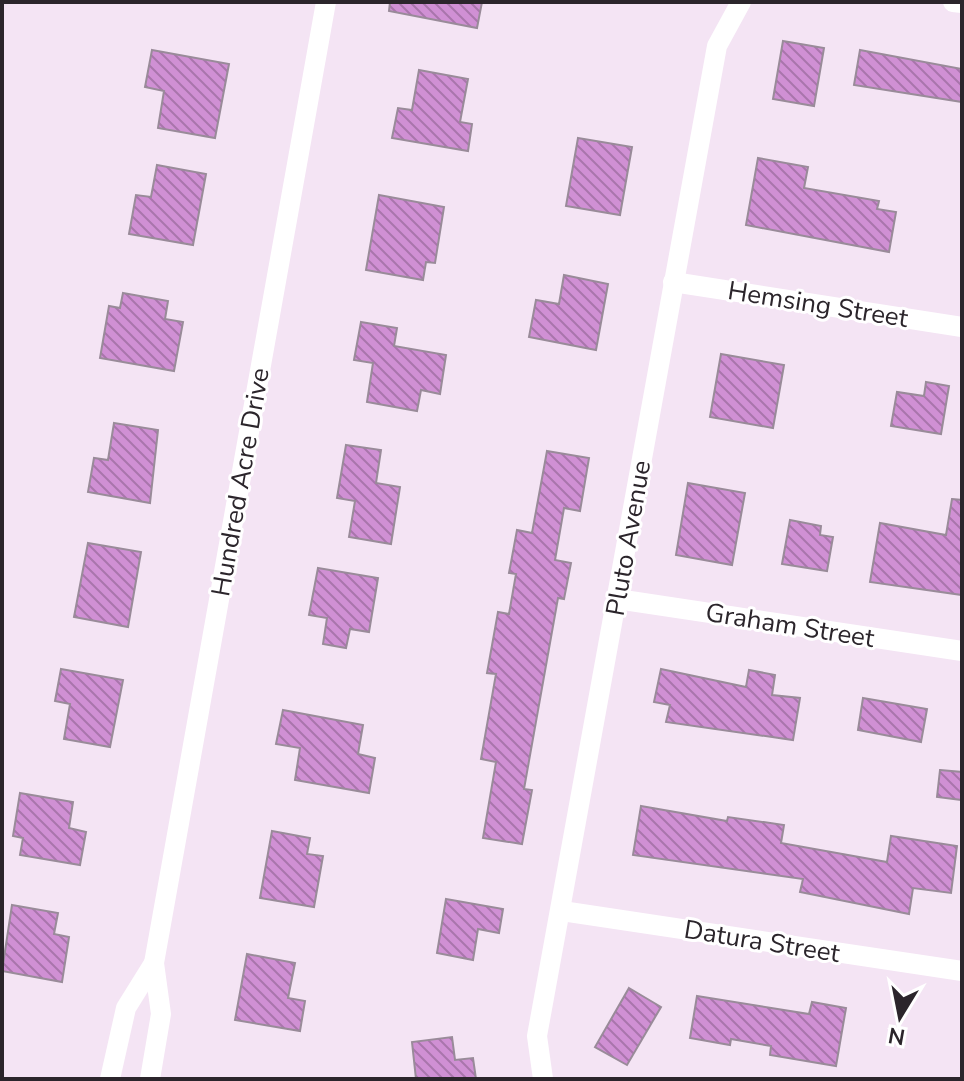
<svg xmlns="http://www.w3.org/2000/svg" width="964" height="1081" font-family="'Nunito Sans',sans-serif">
<defs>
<pattern id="building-back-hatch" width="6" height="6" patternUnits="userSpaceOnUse" patternTransform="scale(2)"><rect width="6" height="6" fill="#d090d4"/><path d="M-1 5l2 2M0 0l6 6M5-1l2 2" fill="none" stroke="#a975ac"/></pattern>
</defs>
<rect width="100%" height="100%" fill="#f4e4f4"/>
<g fill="url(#building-back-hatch)" stroke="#998b99" stroke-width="2">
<path d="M390,2H482L477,28L389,11Z"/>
<path d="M783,41L824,48L814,106L773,99Z"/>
<path d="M152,50L229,64L215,138L158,128L164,91L145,87Z"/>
<path d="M860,50L962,69V102L854,85Z"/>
<path d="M419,70L468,79L460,122L472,124L468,151L392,138L398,108L412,110Z"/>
<path d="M578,138L632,147L620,215L566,206Z"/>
<path d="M758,158L808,167L804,188L879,201L877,209L896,212L889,252L746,225Z"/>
<path d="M157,165L206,174L193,245L129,234L136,195L151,197Z"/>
<path d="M379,195L444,207L435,263L426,262L423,280L366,270Z"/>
<path d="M564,275L608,284L596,350L529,337L536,300L559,304Z"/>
<path d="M123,293L168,301L165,319L183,322L174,371L100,358L109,306L120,308Z"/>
<path d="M361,322L397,328L394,346L446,355L440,394L421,390L417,411L367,402L373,363L354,360Z"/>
<path d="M721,354L784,365L773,428L710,417Z"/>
<path d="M926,382L949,386L941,434L891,426L897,392L924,396Z"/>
<path d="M114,423L158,430L150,503L88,492L94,458L108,460Z"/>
<path d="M346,445L381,450L376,483L400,487L391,544L349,537L355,501L337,498Z"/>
<path d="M547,451L589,458L580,511L564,508L555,560L571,563L564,599L558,598L524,789L532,790L522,844L483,838L496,762L481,759L496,674L487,673L498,612L509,614L516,574L509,573L517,530L532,533Z"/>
<path d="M688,483L745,493L732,565L676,555Z"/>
<path d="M952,499L962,500V595L870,582L880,523L946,535Z"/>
<path d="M790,520L821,526L820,535L833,537L827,571L782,564Z"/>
<path d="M88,543L141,552L128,627L74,617Z"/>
<path d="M318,568L378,578L369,632L350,629L346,648L323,644L327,618L309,615Z"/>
<path d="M61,669L123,680L110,747L64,739L70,704L55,701Z"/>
<path d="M661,669L746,687L749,670L775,675L772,695L800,698L793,740L666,722L670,705L654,702Z"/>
<path d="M863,698L927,709L921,742L858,730Z"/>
<path d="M283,710L363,725L358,754L375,758L369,793L295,780L300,748L276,744Z"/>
<path d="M940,770L962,772V800L937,797Z"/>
<path d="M20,793L73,802L69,828L86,832L80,865L20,855L23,838L13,836Z"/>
<path d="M641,806L727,821L728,817L784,825L781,843L887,862L891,836L957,846L951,893L913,888L909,914L800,892L803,879L633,855Z"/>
<path d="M272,831L310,838L307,854L323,856L314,907L260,898Z"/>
<path d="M446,899L503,909L499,933L478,929L473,960L437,953Z"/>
<path d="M12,905L58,913L54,934L69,937L62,982L2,971Z"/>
<path d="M247,954L295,963L288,998L305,1001L300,1031L235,1020Z"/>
<path d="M629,988L661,1007L627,1065L595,1047Z"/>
<path d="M697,996L809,1014L812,1002L846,1008L836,1066L770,1055L771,1046L731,1039L730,1045L690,1038Z"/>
<path d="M452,1037L455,1060L473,1058L476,1079H416L412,1042Z"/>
</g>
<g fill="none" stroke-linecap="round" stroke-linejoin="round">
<g stroke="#fff" stroke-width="20">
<path d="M953,2L962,3"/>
<path d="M673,282L962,327"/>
<path d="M617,599L962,651"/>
<path d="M562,911L962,971"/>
<path d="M110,1079L126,1008L154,963"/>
<path d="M150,1079L161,1014L154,963L326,2"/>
<path d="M543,1079L537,1036L717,46L741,2"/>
</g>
</g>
<g text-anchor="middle" stroke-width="6" stroke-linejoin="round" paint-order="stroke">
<g font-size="26" fill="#2b252b" stroke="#fff">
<text transform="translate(818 304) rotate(9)" y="9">Hemsing Street</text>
<text transform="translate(240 482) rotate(-80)" y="9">Hundred Acre Drive</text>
<text transform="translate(628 538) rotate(-80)" y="9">Pluto Avenue</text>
<text transform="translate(790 625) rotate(9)" y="9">Graham Street</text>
<text transform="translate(762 941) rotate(9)" y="9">Datura Street</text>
</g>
</g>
<rect width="964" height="1081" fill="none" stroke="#2b252b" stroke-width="8"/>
<g transform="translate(900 1017) rotate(190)" stroke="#ffffff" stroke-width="6" paint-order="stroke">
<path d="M0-6L14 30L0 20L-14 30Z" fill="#2b252b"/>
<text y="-12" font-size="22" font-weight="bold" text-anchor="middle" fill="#2b252b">N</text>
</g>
</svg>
